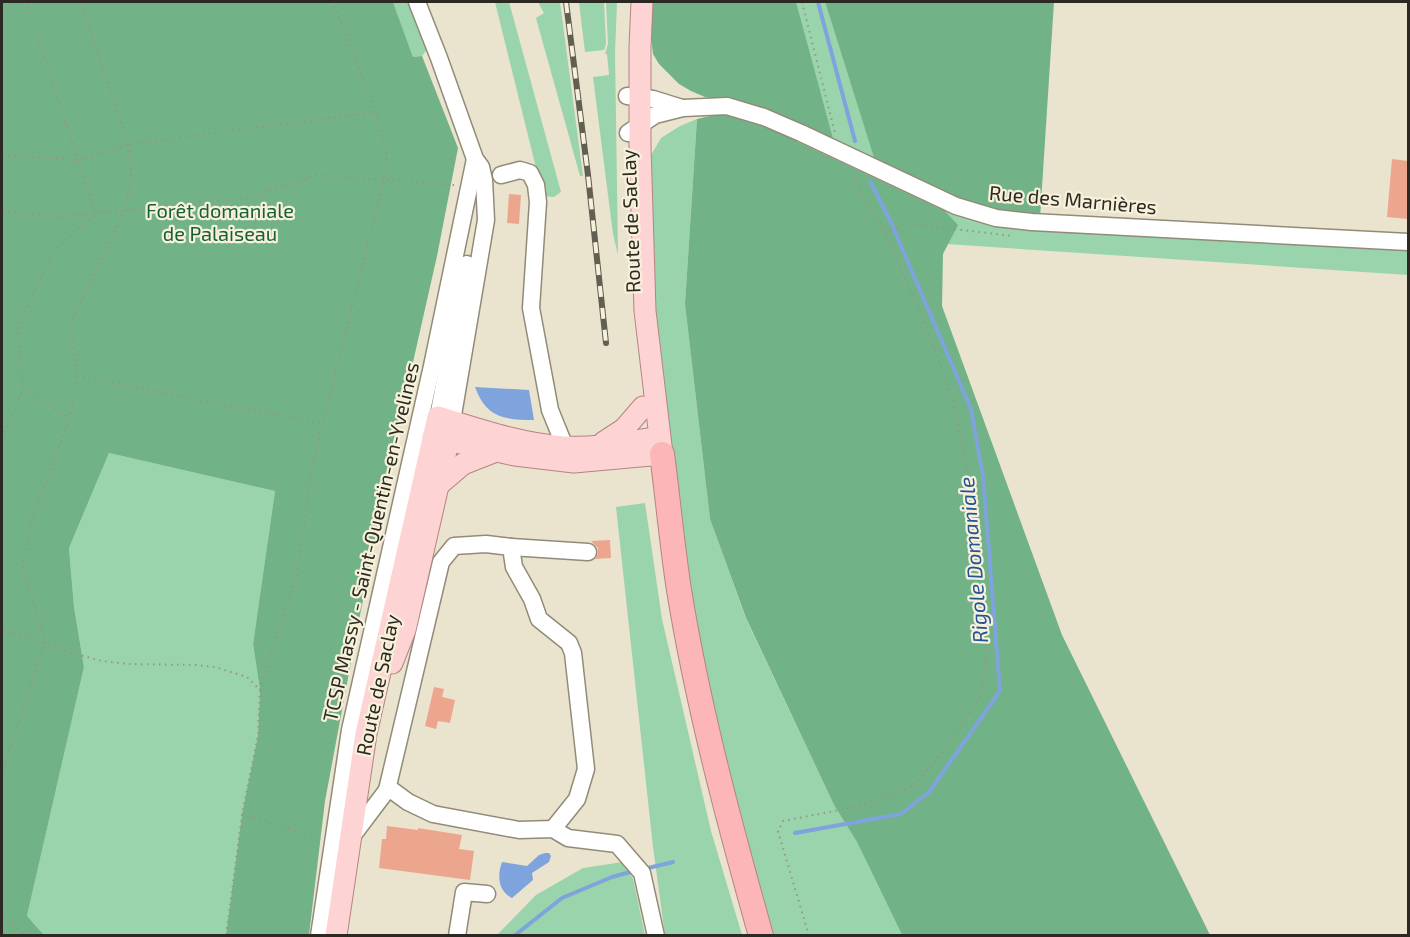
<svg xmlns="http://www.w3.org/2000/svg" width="1410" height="937" font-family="'Exo 2',sans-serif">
<rect width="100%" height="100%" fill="#eae3ce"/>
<g fill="#99d4ac">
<path d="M393,2H413L430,45L422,56L413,57Z"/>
<path d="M495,2H509L561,192L554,197L543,196L542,192Z"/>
<path d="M538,2H560L583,176H580L536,18L544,13Z"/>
<path d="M579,2H604L606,44L604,50L585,52Z"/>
<path d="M606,2H617L615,53L618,255L613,234L593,77L609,75L607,54H605L608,44Z"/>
<path d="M796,2H825L876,163L834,142L821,95L809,61Z"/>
<path d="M697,119L685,304L710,519L746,619L834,805L857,842L902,935H767L698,649L666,437L651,264L650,157L661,138L680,126Z"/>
<path d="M945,211L985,224L1011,229L1408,251V275L947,244L957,225Z"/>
<path d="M109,453L275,491L253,644L260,690L258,735L242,814L226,935H44L27,916L84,667L74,607L69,548Z"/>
<path d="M645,503L662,619L711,831L742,935H665L653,847L616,507Z"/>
<path d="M623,862L633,879L645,935L496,936L536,895L583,868Z"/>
</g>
<g fill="#72b287">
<path d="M2,2H393L413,57L422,56L458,148L437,256L392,455L357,630L325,801L309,935H226L242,814L258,735L260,690L253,644L275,491L109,453L69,548L74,607L84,667L27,916L44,935H2Z"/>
<path d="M651,2H796L834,142L726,100L705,97L691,91L679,84L659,64L653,54L650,27Z"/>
<path d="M825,2H1054L1040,218L982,209L876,164Z"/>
<path d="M719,114L747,118L945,211L958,225L943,254L942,306L1062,635L1210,935H902L857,842L834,805L746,618L710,519L685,304L697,119Z"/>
</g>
<g fill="#7fa3dc">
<path d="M475,387L529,390L534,420C503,420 486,417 475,387Z"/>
<path d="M545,853H549L551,856L549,862L532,873L533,880L512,898C498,891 497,876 502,862L527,866L539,855Z"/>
</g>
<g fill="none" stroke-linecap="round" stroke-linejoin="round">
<g stroke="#7fa3dc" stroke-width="4">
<path d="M818,2L855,141"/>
<path d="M795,833L901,814L929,792L1000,691L983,476L971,409L889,218L870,181"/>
<path d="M644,869L673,862"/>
<path d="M514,936L562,898L612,877L634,871"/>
</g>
</g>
<g fill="#eda68e">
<path d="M1392,159L1408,161V219L1387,217Z"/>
<path d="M509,194L521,195L519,224L507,223Z"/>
<path d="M610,540L611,558L595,559L598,553V548L591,541Z"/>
<path d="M434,687L444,689L442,697L455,700L450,723L438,721L436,729L425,726Z"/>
<path d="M387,826L418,830V828L462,835L459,849L474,851L470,880L379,868L382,839H386Z"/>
</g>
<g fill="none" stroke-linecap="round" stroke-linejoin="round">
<g stroke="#918b77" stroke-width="19">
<g id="minor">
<path d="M417,2L439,58L475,159L481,167L484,180L486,220L452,421"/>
<path d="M627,96L653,99L682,108"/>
<path d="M628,133L655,115L683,108L727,106L764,117L801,133L956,206L996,218L1032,222L1408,242"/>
<path d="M501,175L520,170L530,173L536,185L538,202L531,308L550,410L565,447"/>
<path d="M438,417L467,264"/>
<path d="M511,547L588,552"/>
<path d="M387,790L441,562L454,546L486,544L511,547L514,567L532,599L539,619L569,643L573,653L586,769L577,799L553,829"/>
<path d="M350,839L387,790L393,791L408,802L433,814L519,830L553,829L568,838L617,844L642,873L656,936"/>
<path d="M319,936L350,730L432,366L475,159"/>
<path d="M457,936L464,892L487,894"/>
</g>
</g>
<g stroke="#b38582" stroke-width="23">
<g id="major">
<path d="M433,437L515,455L574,462L662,454L645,311L640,146V47L642,2"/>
<path d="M604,442L624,429L643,407"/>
<path d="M436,487L463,464L496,451"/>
<path d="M392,663L405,630L451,429"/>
<path d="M336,936L366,734L438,417C478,429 520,444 563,447C595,449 628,442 659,437"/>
</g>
</g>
<g stroke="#b38582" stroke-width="26">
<path id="highway" d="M662,454C668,499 672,545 679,590C698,707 729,822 761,936"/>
</g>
<g stroke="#999485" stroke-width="2" stroke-dasharray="1.5 4.5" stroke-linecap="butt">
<path d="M802,2L835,133"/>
<path d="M2,155L78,160L129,144L376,112"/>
<path d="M2,211L55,217L246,198L316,175L454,185"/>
<path d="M885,234L901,226L912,224L1013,236"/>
<path d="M77,376L323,424"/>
<path d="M24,390L70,418"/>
<path d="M2,438L23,390L17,330L53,251L96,214L26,2"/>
<path d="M2,630L45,642L72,653L102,661L128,664L195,665L215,667L247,677L260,690L258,735L242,814L226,936"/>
<path d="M260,690L299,565L311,470L384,179L387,154L376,112L333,2"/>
<path d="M2,774L45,642L23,567L31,521L70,418L77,376L71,328L75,313L125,210L131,177L129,144L80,2"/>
<path d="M242,814L319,838"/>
<path d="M2,919L28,936"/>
<path d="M809,936L778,831L783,821L860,806L914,786L949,745L980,697L986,666V631L974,501L952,397L922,315L885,234L853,174"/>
</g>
<use href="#minor" stroke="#fff" stroke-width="16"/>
<use href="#major" stroke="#fdd3d4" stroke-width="21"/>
<use href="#highway" stroke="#fcb6b7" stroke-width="24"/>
<g stroke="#615e52" stroke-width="6">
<path id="rail" d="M566,2L588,175L606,343"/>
</g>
<use href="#rail" stroke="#f7f1db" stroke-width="4" stroke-dasharray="11" stroke-linecap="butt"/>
</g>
<g text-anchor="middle" stroke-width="4.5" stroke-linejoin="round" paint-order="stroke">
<g font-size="20" fill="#2b2921" stroke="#f7f1db">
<text transform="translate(1073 200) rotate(5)" y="7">Rue des Marnières</text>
<text transform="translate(631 221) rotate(-92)" y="7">Route de Saclay</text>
<text transform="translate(371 542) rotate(-77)" y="7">TCSP Massy - Saint-Quentin-en-Yvelines</text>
<text transform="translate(378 685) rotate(-78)" y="7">Route de Saclay</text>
</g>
<g font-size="20" fill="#165f37" stroke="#f7f1db">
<text x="220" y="218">Forêt domaniale<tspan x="220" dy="23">de Palaiseau</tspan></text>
</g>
<g font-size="21" font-style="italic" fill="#265296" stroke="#f7f1db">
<text transform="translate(974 560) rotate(-95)" y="7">Rigole Domaniale</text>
</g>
</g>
<rect width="1410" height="937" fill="none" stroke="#2b2921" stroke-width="6"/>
</svg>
